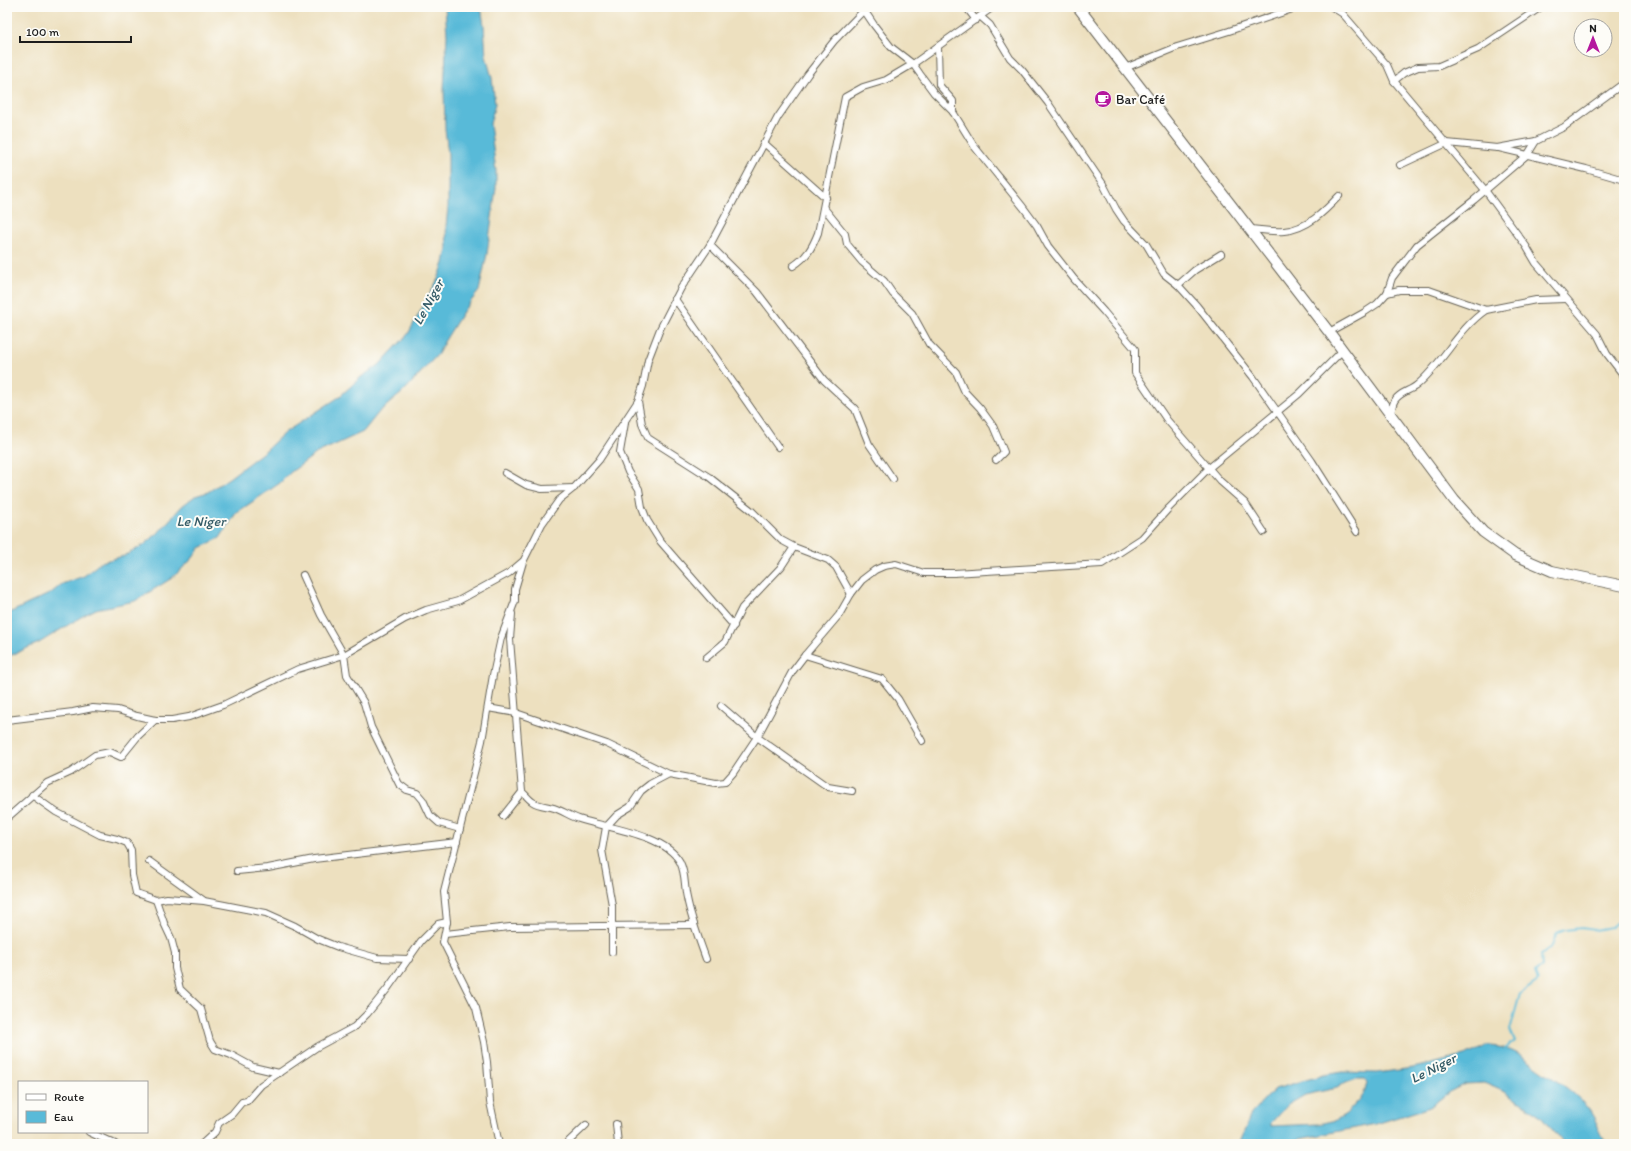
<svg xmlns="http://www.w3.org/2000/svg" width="1631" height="1151" font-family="Itim,sans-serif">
<rect width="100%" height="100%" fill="#fdfcf7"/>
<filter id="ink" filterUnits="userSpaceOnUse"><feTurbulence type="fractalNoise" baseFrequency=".025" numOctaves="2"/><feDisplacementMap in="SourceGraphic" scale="8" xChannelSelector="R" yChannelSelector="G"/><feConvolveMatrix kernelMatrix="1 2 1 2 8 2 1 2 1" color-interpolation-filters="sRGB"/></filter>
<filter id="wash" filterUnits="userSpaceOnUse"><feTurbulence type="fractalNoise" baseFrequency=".012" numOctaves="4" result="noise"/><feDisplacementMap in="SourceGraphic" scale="16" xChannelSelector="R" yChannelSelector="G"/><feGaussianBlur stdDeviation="0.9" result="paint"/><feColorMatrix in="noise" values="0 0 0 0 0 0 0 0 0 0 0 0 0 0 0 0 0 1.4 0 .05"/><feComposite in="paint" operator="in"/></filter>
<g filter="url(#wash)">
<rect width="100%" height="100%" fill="#ede0bf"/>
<g fill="#59bad8" stroke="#3a6b7a" fill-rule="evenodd">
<path d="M445,7H481L484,25L486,56L492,78L495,104L490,124L496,171V188L487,254L479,291L464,310L444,342L438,354L403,392L379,412L363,432L317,453L291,472L280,483L236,513L220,538L200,548L192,559L172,578L135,601L96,609L81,617L39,643L7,657V614L51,593L62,584L84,576L101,562L124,556L144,545L158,533L182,506L195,496L208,492L229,478L266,450L284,433L339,397L361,377L379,365L408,334L438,279L444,263L447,248L446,226L448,207V154L445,129L444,89L447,35Z"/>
<path d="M1486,1046C1512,1046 1523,1057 1543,1071C1561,1083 1577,1094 1590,1111C1597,1121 1600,1134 1607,1144H1564L1541,1116L1505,1092L1484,1083L1465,1084L1449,1092L1430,1107L1376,1124L1299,1139L1284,1144H1239L1251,1114L1275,1089L1323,1075L1342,1072L1377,1073L1413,1068L1465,1056ZM1356,1079H1364L1367,1082L1365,1091L1360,1099L1346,1114L1336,1120L1318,1124L1271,1126V1123L1286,1106L1305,1095L1337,1088L1345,1083Z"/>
</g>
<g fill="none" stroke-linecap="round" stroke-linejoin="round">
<path stroke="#59bad8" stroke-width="2" d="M1505,1049L1515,1041L1510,1030L1520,994L1538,981L1535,973L1542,966L1541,954L1552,946L1557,933L1565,930L1581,928L1595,930L1611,927L1624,916"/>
</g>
</g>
<g filter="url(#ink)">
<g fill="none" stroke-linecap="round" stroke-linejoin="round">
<g stroke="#656155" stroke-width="8">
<g id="minor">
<path d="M966,7L976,20"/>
<path d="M1332,7L1343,14L1387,65L1394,81L1485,190L1526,246L1536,263L1597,334L1607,354L1624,376"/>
<path d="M864,10L874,25L891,47L913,64L920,74L934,93L953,112L974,146L1023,207L1037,226L1048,246L1074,279L1104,312L1135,349V373L1167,420L1220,481L1245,503L1264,532"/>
<path d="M981,17L990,25L1010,58L1022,70L1048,103L1103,184L1116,209L1124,221L1146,244L1164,274L1178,285L1197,306L1253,377L1312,461L1357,532"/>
<path d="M938,47L939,85L953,101V112"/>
<path d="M1125,68L1177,47L1229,31L1298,7"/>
<path d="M1394,81L1404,73L1418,67L1439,66L1478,49L1541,7"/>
<path d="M764,143L826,198"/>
<path d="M1499,148L1586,169L1624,180"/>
<path d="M1400,165L1447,143L1497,148L1536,141L1564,127L1624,83"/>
<path d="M824,208L845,234L847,244L862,262L884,281L893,294L912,313L929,344L956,372L965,392L980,408L993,426L1004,452L996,460"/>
<path d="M1250,229C1261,230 1273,232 1284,231C1307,229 1324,212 1339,196"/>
<path d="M710,245L757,292L824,380L855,409L869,444L893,479"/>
<path d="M793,266C807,257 812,248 818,233L845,97L863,87L886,80L913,64L993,7"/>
<path d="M1178,285L1195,270L1221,254"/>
<path d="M1387,293L1399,290H1429L1486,310L1536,300L1565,299"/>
<path d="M675,299L778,447"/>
<path d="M1329,332L1365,312L1377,304L1387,293L1392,278L1417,245L1474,200L1528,154L1536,141"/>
<path d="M638,401L642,424L648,438L709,477L752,511L781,540L794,547L828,560L836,567L851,594"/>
<path d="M1391,415C1392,410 1392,404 1395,400C1400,392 1410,391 1417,385C1443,363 1458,329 1486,310"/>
<path d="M625,423L620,452L628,472L639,489L642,507L647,520L660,541L734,626"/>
<path d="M505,473L526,485L542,489L574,488"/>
<path d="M303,575L321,615L344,655L347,675L364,703L371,727L399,784L407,790L417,793L423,800L430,815L439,823L460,829"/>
<path d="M805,655L882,679L898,699L922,741"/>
<path d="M706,658L725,642L742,608L781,567L794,547"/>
<path d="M721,706L757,737L828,787L852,791"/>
<path d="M488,708L516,713L607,744L669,774"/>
<path d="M7,720L73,712L93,708L118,710L137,716L155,720H172L189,717L223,705L298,669L344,655L405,619L426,610L458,601L509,573L522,562"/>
<path d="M522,792C526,795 529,800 533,802C539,806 548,806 554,808C563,811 570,816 579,819C607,828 665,834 680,862C686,874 684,886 687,898C691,919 699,939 706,959"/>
<path d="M32,795L56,812L100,835L117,839L127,843L131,850L132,875L136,893L156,900L167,898L204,901L266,913L295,926L318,939L338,947L377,958L409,959"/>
<path d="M503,816L522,792L510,639L512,614"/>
<path d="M7,818L47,783L71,772L95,755L110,752L121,757L138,736L155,720"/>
<path d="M149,861L203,900"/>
<path d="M237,871L268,868L314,859L457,842"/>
<path d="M156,900L164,923L171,938L175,953V968L180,989L201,1009L210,1041L215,1049L231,1055L253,1067L279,1073"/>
<path d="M445,934L510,927L694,925"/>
<path d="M612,952V905L602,850L606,827L617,815L630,807L641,791L650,784L669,774L716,783L725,782L733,773L757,737L792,672L805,655L839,615L851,594L862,580L875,570L884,566L896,564L924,573H954L1102,564L1142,538L1169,508L1209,468L1299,394L1343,350"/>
<path d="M616,1124L618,1144"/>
<path d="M89,1132L115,1144"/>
<path d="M202,1144L215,1132L219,1123L232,1114L242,1102L247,1101L261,1085L317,1047L354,1027L367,1014L388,988L421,941L438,924L447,922"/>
<path d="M499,1144L490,1102L487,1062L484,1042L476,1008L443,942L447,922L444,892L482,741L493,675L501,638L515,601V589L523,562L542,524L559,500L574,488L599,460L638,401L643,386L648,360L660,329L681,288L710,245L778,117L808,74L834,41L867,7"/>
<path d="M566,1144L586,1125"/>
</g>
</g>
<g stroke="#656155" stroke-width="12">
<path id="trunk" d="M1078,7L1329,332L1454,500L1483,532L1515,555L1552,571L1624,586"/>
</g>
<use href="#minor" stroke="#fff" stroke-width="6"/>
<use href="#trunk" stroke="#fff" stroke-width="10"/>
</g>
</g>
<defs>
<g id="cafe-disc" transform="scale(0.9)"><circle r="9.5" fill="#b5179e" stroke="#fdfcf7"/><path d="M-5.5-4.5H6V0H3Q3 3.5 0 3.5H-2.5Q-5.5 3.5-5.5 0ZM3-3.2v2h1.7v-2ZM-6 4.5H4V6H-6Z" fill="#fff"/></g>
</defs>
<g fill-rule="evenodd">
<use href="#cafe-disc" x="1103" y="99"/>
</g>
<g text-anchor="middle" stroke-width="4" stroke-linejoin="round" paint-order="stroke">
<g font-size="13" fill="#1c1c1c" stroke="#fdfcf7" text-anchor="start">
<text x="1116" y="104">Bar Café</text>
</g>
<g font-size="14" font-style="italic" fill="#345b67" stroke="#fdfcf7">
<text transform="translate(428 302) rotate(-61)" y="5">Le Niger</text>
<text x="201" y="526">Le Niger</text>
<text transform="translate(1433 1068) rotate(-27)" y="5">Le Niger</text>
</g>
</g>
<rect width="1631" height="1151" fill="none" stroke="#fdfcf7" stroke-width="24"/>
<rect x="18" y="1081" width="130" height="52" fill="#fdfcf7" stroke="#a3a29f"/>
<rect x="26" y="1094" width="20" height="6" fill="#ffffff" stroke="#a3a29f"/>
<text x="54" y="1101" font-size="12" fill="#1c1c1c">Route</text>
<rect x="26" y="1111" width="20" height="12" fill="#59bad8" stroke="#a3a29f"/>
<text x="54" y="1121" font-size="12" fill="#1c1c1c">Eau</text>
<g transform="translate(1593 38)"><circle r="19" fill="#fdfcf7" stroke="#a3a29f"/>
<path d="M0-3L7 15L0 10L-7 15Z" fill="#b5179e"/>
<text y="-6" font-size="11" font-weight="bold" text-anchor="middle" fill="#1c1c1c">N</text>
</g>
<path d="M20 36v6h111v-6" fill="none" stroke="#1c1c1c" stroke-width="2"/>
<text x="26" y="36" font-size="12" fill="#1c1c1c" stroke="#fdfcf7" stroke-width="3" paint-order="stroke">100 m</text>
</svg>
